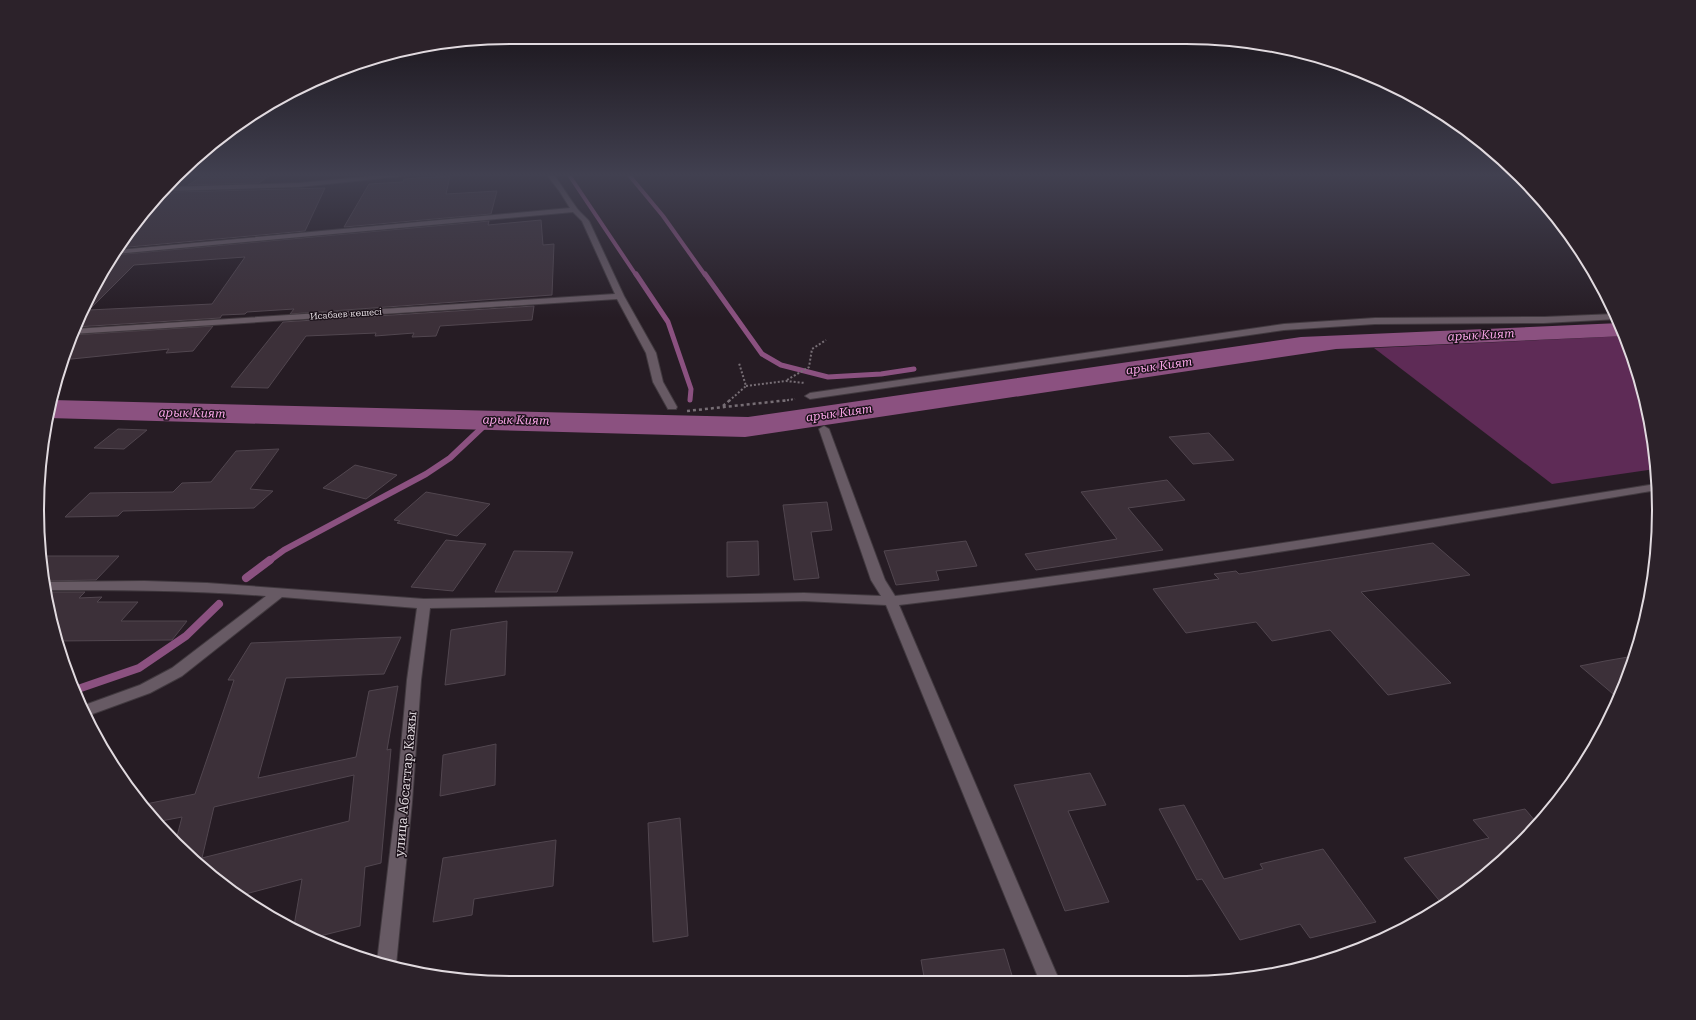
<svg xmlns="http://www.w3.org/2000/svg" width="1696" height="1020" font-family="'Roboto Serif',serif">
<rect width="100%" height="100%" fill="#261c24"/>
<path fill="#5e2b56" d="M1625,336L1650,418L1655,469L1552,484L1374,348Z"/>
<path fill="#8b5180" d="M1620,323L1625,336L1336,349L745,437L48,418L52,400L748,417L1301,337Z"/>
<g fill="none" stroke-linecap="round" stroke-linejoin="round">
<g stroke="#8b5180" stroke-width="4">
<path d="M569,175L636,275"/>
<path d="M629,175L663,216L705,275"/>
</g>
<g stroke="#8b5180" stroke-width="5">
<path d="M636,274L668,322L691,389L690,400"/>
<path d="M705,274L762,354L781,365L828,377L881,374L914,369"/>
</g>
<path stroke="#8b5180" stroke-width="6" d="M269,561L284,550L426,474L450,458L487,423"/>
<g stroke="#8b5180" stroke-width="8">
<path d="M246,578L270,560"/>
<path d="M75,690L139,668L186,636L219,604"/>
</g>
</g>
<g fill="#3c3039" stroke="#51464f" fill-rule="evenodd">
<path d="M205,175H270L259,183L188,185Z"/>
<path d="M450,176L446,194L497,191L491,214L344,227L369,184L403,182L404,179Z"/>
<path d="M325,188L305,231L118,248L135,222L162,195H169L175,192Z"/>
<path d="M541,220L543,245L554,244L552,295L290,314L294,309L247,312L245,314L222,315L220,318L75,327L82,311L85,310L83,308L86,301L114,255L489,221L488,225ZM245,257L212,304L89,310L134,265Z"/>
<path d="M534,306L532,320L440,326L436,336L412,337L414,333L375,336L376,333L306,336L268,388L231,387L283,322Z"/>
<path d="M213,326L193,351L166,353L169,349L62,360L72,335Z"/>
<path d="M118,429L147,430L124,449L94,448Z"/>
<path d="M1209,433L1234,460L1193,464L1169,437Z"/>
<path d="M279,449L250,489L273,491L254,508L123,511L118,516L65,517L90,493L173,492L182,483L211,482L236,451Z"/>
<path d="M355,465L397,475L366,499L323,488Z"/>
<path d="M1167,480L1185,500L1128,508L1163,550L1036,570L1025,554L1117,539L1081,492Z"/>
<path d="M426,492L490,504L457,536L397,523L400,521L394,520Z"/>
<path d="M827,502L832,530L811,532L819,578L794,580L783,505Z"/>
<path d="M446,540L486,544L453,591L411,587Z"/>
<path d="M758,541L759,575L727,577V542Z"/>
<path d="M966,541L977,566L936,571L939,580L896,585L884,551Z"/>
<path d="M1433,543L1470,575L1361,592L1451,683L1388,695L1330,630L1272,641L1256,622L1186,633L1153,589L1219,579L1214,574L1236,571L1239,574Z"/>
<path d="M514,551L573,552L557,592H495Z"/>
<path d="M42,556H119L96,580L44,581Z"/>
<path d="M45,592H85L79,598L102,597L97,602H138L121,621H187L172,640L56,641Z"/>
<path d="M507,621L505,675L445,685L451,630Z"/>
<path d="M401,637L384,674L286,678L258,778L356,757L369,691L398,686L387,750L391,749L381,863L365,867L360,926L316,937L294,926L302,879L238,896L175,844L182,817L156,822L141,805L195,794L234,680H228L251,643ZM354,775L349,821L202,858L214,807Z"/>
<path d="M1634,656L1619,699L1580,666L1605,661Z"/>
<path d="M496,744L495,785L440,796L443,755Z"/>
<path d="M1090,773L1106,805L1068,811L1109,902L1065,911L1014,785Z"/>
<path d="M1184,805L1224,879L1263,869L1260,864L1323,849L1376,922L1310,938L1300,924L1240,940L1202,879L1197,880L1159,809Z"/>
<path d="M1525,809L1536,822L1498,865L1443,905L1404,858L1489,838L1473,820Z"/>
<path d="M680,818L688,936L653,942L648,823Z"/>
<path d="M556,840L553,886L474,899L472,915L433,922L443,858Z"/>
<path d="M1004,949L1014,982H925L921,960Z"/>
</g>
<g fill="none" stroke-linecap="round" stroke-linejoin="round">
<g stroke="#41393f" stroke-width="2">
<g id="street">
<path d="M383,175H412L299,187L166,191L170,187L299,183Z"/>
<path d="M547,175H554C562,186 568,196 576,207C579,212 585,216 589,221L624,296L656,353L663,382L677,407L676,409H668L653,382L646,353L617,299L72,334L74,329L615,294L582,221L573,212L115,254L118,250L570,208L560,192Z"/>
<path d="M1615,314L1618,319L1544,323L1375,324L1284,330L810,399L805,396L810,393L1284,324L1375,318L1544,317Z"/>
<path d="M824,426L829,429L885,580L895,596C1150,567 1403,524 1656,484L1657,490C1405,532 1153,575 899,605L1060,982H1040L886,605L804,601L430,608L421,680L412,802L396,965L377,962L396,802L407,680L417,608L282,597L182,676L150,693L87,716L82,706L140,685L172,668L266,596C192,590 119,590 45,590L44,582L144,581L207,583L424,599L804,593L881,596L871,580L819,429Z"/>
</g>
</g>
<g stroke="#776e75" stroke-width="2" stroke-dasharray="2 2" stroke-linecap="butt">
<path d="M787,380L809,367L812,349L826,340"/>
<path d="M746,386L786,381L805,383"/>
<path d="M729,401L746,386L739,363"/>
<path d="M783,401L795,399"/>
</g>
<g stroke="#776e75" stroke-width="2.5" stroke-dasharray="3 3" stroke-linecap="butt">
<path d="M723,406L730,400"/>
<path d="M687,411L789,400"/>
</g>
<use href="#street" fill="#675a64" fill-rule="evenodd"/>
</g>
<linearGradient id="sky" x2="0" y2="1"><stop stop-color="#150f14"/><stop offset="0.55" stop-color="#414050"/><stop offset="1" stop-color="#414050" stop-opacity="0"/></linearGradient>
<rect width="1696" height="318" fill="url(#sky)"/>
<g text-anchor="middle" stroke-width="3" stroke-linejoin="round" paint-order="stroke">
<g font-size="9" fill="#e1dadf" stroke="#1c121a">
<text transform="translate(346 314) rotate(-4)" y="3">Исабаев көшесі</text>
</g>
<g font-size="12" font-style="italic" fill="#fba6e9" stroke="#1c121a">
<text transform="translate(1481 335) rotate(-3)" y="4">арык Кият</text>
<text transform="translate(1159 366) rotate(-8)" y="4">арык Кият</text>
<text transform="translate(192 413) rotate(1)" y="4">арык Кият</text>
<text transform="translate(839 413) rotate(-8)" y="4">арык Кият</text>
<text transform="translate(516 420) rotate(1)" y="4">арык Кият</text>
</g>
<g font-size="13" fill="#e1dadf" stroke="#1c121a">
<text transform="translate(405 784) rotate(-85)" y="5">улица Абсаттар Кажы</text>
</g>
</g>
<path d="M0 0H1696V1020H0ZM510 44H1186A466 466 0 0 1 1652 510V510A466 466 0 0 1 1186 976H510A466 466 0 0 1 44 510V510A466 466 0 0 1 510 44Z" fill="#2c222a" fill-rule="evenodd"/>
<path fill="none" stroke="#e1dadf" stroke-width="2" d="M510 44H1186A466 466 0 0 1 1652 510V510A466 466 0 0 1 1186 976H510A466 466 0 0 1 44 510V510A466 466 0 0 1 510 44Z"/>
</svg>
